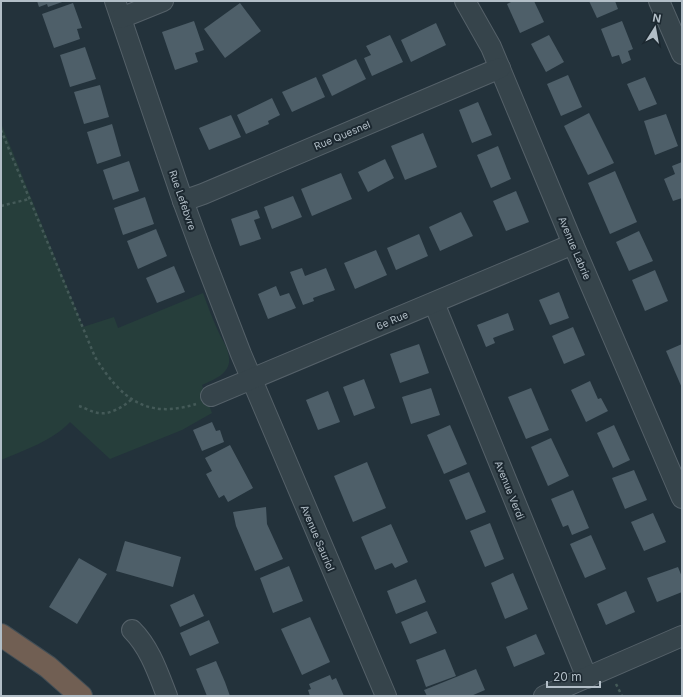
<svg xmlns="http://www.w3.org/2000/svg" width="683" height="697" font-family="Inter,sans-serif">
<rect width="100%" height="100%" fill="#23323b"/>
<path fill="#263e3b" d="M1,123L83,327L114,317L118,328L203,293C208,307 213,320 219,333C222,340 227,346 228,353C234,372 216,379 202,385L212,413L182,430L110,459L70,422C52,441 25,450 1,460Z"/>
<g fill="#4e5f69">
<path d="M37,1H65L48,7L47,4L39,7Z"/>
<path d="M513,1H534L544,22L520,33L507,4Z"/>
<path d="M589,1H615L618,9L597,18Z"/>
<path d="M73,3L82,28L77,29L80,39L54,48L42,14Z"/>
<path d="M240,3L261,31L225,58L204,29Z"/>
<path d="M194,21L204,50L195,53L198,62L175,70L162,32Z"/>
<path d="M622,21L633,49L628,51L631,60L622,64L619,55L612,57L601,29Z"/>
<path d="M436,23L446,45L411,62L401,40Z"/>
<path d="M390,35L403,62L372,76L364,58L371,55L366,46Z"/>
<path d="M549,35L564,62L546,72L531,44Z"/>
<path d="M85,47L96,79L70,87L60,55Z"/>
<path d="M356,59L366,79L332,96L322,75Z"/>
<path d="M568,75L582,107L561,116L547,84Z"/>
<path d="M316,77L325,97L292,112L282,92Z"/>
<path d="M645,77L657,104L639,111L627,84Z"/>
<path d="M100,85L109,117L84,124L74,92Z"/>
<path d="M272,98L280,115L268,121L269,124L246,134L237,115Z"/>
<path d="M478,102L492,135L472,143L459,110Z"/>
<path d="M589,113L614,163L588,175L564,126Z"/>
<path d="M666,114L678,146L655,155L644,121Z"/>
<path d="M231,115L241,137L209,150L199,128Z"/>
<path d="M112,124L121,156L97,164L87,132Z"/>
<path d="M423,133L437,167L405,180L391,146Z"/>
<path d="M498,146L511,179L491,188L477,155Z"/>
<path d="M385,159L394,178L368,192L358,172Z"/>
<path d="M129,161L139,191L113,200L103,170Z"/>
<path d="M682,162V198L673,201L664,179L675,174L672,166Z"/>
<path d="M615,171L637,222L610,234L588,183Z"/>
<path d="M341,173L352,199L312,216L301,189Z"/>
<path d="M516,191L529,222L506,231L493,201Z"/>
<path d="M293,196L302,217L272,229L264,207Z"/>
<path d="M145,197L154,224L123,235L114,208Z"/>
<path d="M257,210L260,218L254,220L261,239L240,246L231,219Z"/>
<path d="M461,212L473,236L440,251L429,227Z"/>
<path d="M156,229L167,256L138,269L127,241Z"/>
<path d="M639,231L653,261L629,271L616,242Z"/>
<path d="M419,234L428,256L396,270L387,248Z"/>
<path d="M376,250L387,275L355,289L344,263Z"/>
<path d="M174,266L185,292L157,303L146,278Z"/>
<path d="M302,268L305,276L326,268L335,290L313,298L314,301L303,305L290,272Z"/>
<path d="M655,270L668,301L645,311L632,280Z"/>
<path d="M276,286L280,296L289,293L296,308L268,319L258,294Z"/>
<path d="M559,292L569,318L550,325L539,300Z"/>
<path d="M508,313L514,330L493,338L495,343L486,347L477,325Z"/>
<path d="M573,327L585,355L564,364L552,336Z"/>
<path d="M419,344L429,373L400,383L390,354Z"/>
<path d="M682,344V388L666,351Z"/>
<path d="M364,379L375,408L354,416L343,387Z"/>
<path d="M590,381L598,399L601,398L608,411L586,422L571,390Z"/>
<path d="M431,388L440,415L411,424L402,397Z"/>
<path d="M531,388L549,430L526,439L508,397Z"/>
<path d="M328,391L340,422L318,430L306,400Z"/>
<path d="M212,422L216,431L220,430L224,442L202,451L193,430Z"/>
<path d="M450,425L467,464L444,474L427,435Z"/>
<path d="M614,425L630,460L613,468L597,433Z"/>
<path d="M551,438L569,476L548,486L531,447Z"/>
<path d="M230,445L253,488L228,502L224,495L219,498L206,474L212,471L205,458Z"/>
<path d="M367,462L386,508L353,522L334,476Z"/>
<path d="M634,470L647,500L625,509L612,478Z"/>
<path d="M469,472L486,512L466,520L449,480Z"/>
<path d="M573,490L589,528L572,535L568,525L563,527L551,499Z"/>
<path d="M266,507L267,524L283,559L255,571L236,526L233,512Z"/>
<path d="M653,513L666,542L644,551L631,522Z"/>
<path d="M490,523L504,559L485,567L470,531Z"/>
<path d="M391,524L408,562L395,568L392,563L375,570L361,537Z"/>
<path d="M591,535L606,569L585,578L570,544Z"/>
<path d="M125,541L181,557L173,587L116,571Z"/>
<path d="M79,558L107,574L77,624L49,607Z"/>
<path d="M289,566L303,601L273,613L260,578Z"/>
<path d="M678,567L682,577V592L657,602L647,578Z"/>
<path d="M513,573L528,609L505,619L491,583Z"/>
<path d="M416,579L426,602L396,614L387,591Z"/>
<path d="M626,591L635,612L606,625L597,604Z"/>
<path d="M194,594L204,616L180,627L170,605Z"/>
<path d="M427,611L437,633L410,644L401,622Z"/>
<path d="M310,617L330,662L302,675L281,629Z"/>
<path d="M209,620L219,643L190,656L180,633Z"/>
<path d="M536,634L545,654L514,667L506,647Z"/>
<path d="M445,649L456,676L426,687L416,660Z"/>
<path d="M216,661L225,682L230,696H207L196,669Z"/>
<path d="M476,669L485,690L471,696H427L424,690Z"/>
<path d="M330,675L332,680L336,678L344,696H310L308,690L311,689L309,684Z"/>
</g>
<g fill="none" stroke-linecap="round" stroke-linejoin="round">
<g stroke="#556169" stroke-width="22">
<g id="street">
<path d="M115,1L183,201L201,250L241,354L386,696"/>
<path d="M465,1L491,47L573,244L682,498"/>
<path d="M659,1L682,54"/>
<path d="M121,18L163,1"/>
<path d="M183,201L203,194L500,68"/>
<path d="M434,303L587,678"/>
<path d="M211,396L573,244"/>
<path d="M132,630C150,648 158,673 167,696"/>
<path d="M544,696L682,636"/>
</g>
</g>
<g stroke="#424e56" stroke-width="24">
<path id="highway" d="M1,635L48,667L81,696"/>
</g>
<g stroke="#445a58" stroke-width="2.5" stroke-dasharray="3 3" stroke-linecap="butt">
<path d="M1,130L95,357C120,397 145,420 196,404"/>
<path d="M1,206L29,199"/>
<path d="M79,406C85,408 92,412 98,413C110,415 123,407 132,399"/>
<path d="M616,684L622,696"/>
</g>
<use href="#street" stroke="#36444b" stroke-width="20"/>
<use href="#highway" stroke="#715f53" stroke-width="22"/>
</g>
<g text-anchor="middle" stroke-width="4" stroke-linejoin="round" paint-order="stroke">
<g font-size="10" fill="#b2bec7" stroke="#1c2830">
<text transform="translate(342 135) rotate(-23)" y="4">Rue Quesnel</text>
<text transform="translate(183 200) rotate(71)" y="4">Rue Lefebvre</text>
<text transform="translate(575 248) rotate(67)" y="4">Avenue Labrie</text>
<text transform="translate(392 320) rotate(-23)" y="4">6e Rue</text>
<text transform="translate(510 490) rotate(68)" y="4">Avenue Verdi</text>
<text transform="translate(318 538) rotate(67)" y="4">Avenue Sauriol</text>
</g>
</g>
<rect width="683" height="697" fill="none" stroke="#b2bec7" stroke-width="4"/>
<g transform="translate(655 28) rotate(11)" stroke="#1c2830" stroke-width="3" paint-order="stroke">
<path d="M0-3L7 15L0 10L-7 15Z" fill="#b2bec7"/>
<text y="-6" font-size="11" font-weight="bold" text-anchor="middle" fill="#b2bec7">N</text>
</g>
<path d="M547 681v6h53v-6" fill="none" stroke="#b2bec7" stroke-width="2"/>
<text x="553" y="681" font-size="12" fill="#b2bec7" stroke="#1c2830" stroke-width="3" paint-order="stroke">20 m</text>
</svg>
